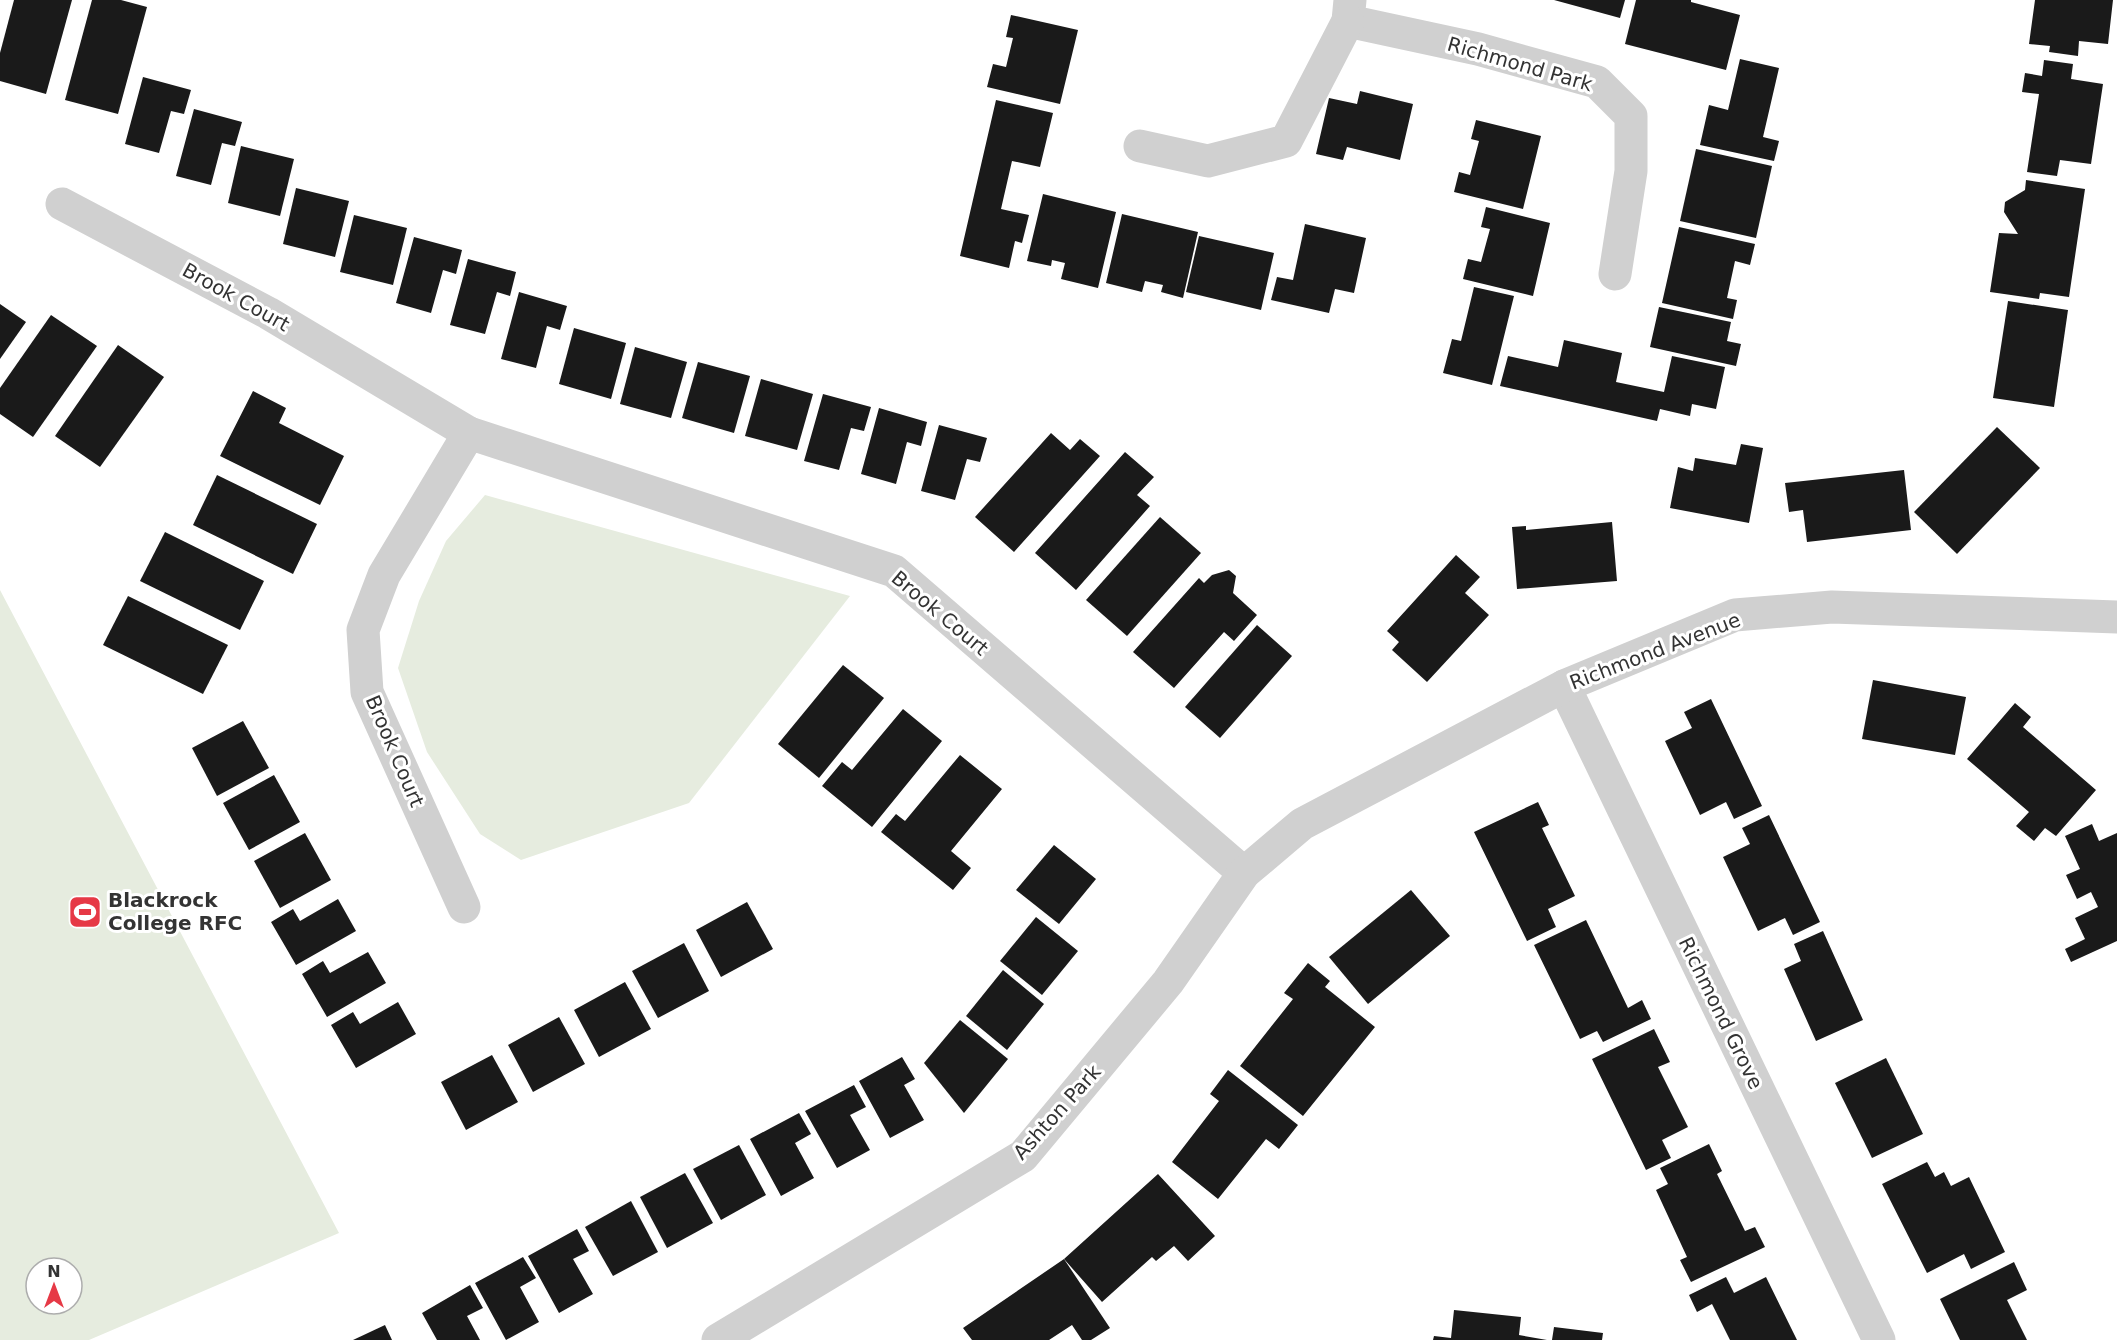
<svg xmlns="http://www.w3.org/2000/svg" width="2117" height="1340" font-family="'DejaVu Sans',sans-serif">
<rect width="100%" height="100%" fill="#fff"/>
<g fill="#e6ecdf" fill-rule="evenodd">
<path d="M485,495L850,596L689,803L521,860L480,834L427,752L398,668L419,601L446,541Z"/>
<path d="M0,590L339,1233L89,1340H0ZM36,1268H72V1304H36Z"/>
</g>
<g fill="#1a1a1a">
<path d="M14,0H72L46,94L0,81V53Z"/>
<path d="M92,0H121L147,7L118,114L65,100Z"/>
<path d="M1554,0H1625L1620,18Z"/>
<path d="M1636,0H1691V2L1740,15L1726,70L1625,44Z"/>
<path d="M2035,0H2113L2108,44L2079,41L2078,56L2049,52L2050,46L2029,44Z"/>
<path d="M1011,15L1078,30L1060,104L987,87L993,64L1006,67L1013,38L1006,37Z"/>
<path d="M1740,59L1779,68L1763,137L1779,141L1774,161L1700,145L1709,105L1728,110Z"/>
<path d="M2044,60L2073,64L2071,79L2103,84L2091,164L2060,160L2057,176L2027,172L2039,94L2022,92L2025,73L2042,76Z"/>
<path d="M143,77L191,90L184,114L171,111L159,153L125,144Z"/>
<path d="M1360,91L1413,104L1400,160L1347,147L1343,160L1316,154L1329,98L1357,104Z"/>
<path d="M996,100L1053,113L1040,167L1012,161L1001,209L1029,215L1022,243L1015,241L1009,268L960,256Z"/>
<path d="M194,109L242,122L235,146L222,143L211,185L176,176Z"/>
<path d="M1476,120L1541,136L1523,209L1454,192L1459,172L1470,175L1479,141L1471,139Z"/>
<path d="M241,146L294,159L280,216L228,203Z"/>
<path d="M1696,149L1772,166L1756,238L1680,221Z"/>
<path d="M2026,180L2085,189L2069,297L2040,293L2039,299L1990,292L1999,233L2018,234L2004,212L2005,202L2025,190Z"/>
<path d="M296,188L349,201L335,257L283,244Z"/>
<path d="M1043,194L1116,212L1098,288L1061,279L1065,263L1052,260L1051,266L1027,261Z"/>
<path d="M1486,207L1550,223L1533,296L1463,279L1468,259L1481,262L1490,229L1481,227Z"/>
<path d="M1122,214L1198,232L1183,298L1161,292L1163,285L1145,281L1142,292L1106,283Z"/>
<path d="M354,215L407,228L393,285L340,272Z"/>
<path d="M1305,224L1366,238L1354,293L1335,289L1329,313L1271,300L1277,277L1293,280Z"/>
<path d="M1679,227L1755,244L1750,265L1735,261L1727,298L1737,300L1733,319L1662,303Z"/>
<path d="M1199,236L1274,253L1261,310L1186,292Z"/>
<path d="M414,237L462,250L456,274L443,270L431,313L396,303Z"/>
<path d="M468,259L516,272L510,296L497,292L485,334L450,325Z"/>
<path d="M1474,287L1514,296L1492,385L1443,373L1452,339L1461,341Z"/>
<path d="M519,292L567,306L560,330L547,326L536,368L501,359Z"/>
<path d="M2008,301L2068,310L2054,407L1993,398Z"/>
<path d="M0,304L26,322L0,359Z"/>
<path d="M1659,307L1731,322L1727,341L1741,344L1736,366L1650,347Z"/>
<path d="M51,315L97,346L33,437L0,414V388Z"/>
<path d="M574,328L626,343L611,399L559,384Z"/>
<path d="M1564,340L1622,353L1616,382L1664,392L1672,356L1725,367L1716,409L1692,404L1690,416L1660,409L1657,421L1500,386L1508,356L1558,367Z"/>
<path d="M118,345L164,377L100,467L55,436Z"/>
<path d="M635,347L687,362L671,418L620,404Z"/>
<path d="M698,362L750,376L734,433L682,418Z"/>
<path d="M761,379L813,394L797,450L745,436Z"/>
<path d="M253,391L286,408L279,423L344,456L320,505L220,456Z"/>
<path d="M823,394L871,407L864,431L851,428L839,470L804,461Z"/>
<path d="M879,408L927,422L921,446L907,442L896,484L861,474Z"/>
<path d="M939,425L987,438L980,462L967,459L955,500L921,491Z"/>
<path d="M1997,427L2040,468L1957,554L1914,512Z"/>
<path d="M1051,433L1070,450L1080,439L1100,456L1014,552L975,517Z"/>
<path d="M1741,444L1763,448L1749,523L1670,508L1678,467L1693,471L1695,458L1736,465Z"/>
<path d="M1125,452L1154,477L1137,495L1150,506L1076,590L1035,553Z"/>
<path d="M1904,470L1911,530L1807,542L1803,510L1789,512L1785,483Z"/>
<path d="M217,475L317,524L293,574L193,525Z"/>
<path d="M1160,517L1201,553L1127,636L1086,600Z"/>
<path d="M1612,522L1617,581L1517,589L1512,527L1526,526V530Z"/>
<path d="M165,532L264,581L240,630L140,581Z"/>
<path d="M1456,555L1480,577L1465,593L1489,615L1427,682L1392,650L1399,642L1387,631Z"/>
<path d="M1229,570L1236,576L1233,593L1257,615L1234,641L1224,632L1174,688L1133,652L1199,578L1204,583L1212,575Z"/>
<path d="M128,596L228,645L203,694L103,645Z"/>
<path d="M1257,625L1292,656L1220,738L1185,707Z"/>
<path d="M843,665L884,698L819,778L778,744Z"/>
<path d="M1873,680L1966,697L1955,755L1862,739Z"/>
<path d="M1711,699L1762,806L1734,819L1726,802L1700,815L1665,741L1692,728L1684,712Z"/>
<path d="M2015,703L2031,717L2023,727L2096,790L2056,836L2045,828L2034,841L2016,826L2029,812L1967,759Z"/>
<path d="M903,709L942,741L872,827L822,786L842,762L852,770Z"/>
<path d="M243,721L269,768L217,796L192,748Z"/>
<path d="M960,755L1002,789L951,851L971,868L953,890L881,832L896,814L905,821Z"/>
<path d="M274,775L300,822L249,850L223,803Z"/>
<path d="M1538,802L1549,825L1542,828L1575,896L1548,909L1556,927L1527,941L1474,832Z"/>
<path d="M1769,815L1820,922L1793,935L1785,918L1758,931L1723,857L1750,844L1742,828Z"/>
<path d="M2092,824L2099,841L2117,833V941L2071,962L2065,949L2085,939L2075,918L2098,907L2091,892L2077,899L2066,875L2080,869L2065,836Z"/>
<path d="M305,833L331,880L280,908L254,861Z"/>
<path d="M1054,845L1096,879L1059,924L1016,890Z"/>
<path d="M1411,890L1450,936L1368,1004L1329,957Z"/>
<path d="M338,899L356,931L296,965L271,922L293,909L300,921Z"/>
<path d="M747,902L773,949L721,977L696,930Z"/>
<path d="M1036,917L1078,951L1042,995L1000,961Z"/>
<path d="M1586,920L1628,1008L1642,1000L1651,1019L1603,1042L1597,1031L1580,1039L1534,945Z"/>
<path d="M1823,931L1863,1020L1816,1041L1784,969L1801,961L1794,944Z"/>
<path d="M684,943L709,991L658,1018L632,971Z"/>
<path d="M368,952L386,983L327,1017L302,974L323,961L330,973Z"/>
<path d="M1308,963L1330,981L1325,987L1375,1027L1303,1116L1240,1066L1293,999L1284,993Z"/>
<path d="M1003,970L1044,1004L1007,1050L966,1016Z"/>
<path d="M625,982L651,1029L599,1057L574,1010Z"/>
<path d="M398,1002L416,1034L356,1068L331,1025L353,1012L360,1024Z"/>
<path d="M559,1017L585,1064L533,1092L508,1045Z"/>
<path d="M960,1020L1008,1059L964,1113L924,1063Z"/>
<path d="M1654,1029L1670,1062L1658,1067L1688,1127L1662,1140L1671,1158L1646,1170L1592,1059Z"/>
<path d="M492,1055L518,1102L466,1130L441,1082Z"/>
<path d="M902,1057L915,1079L904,1085L924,1120L890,1138L859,1081Z"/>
<path d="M1886,1058L1923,1134L1872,1158L1835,1083Z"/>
<path d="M1228,1070L1298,1125L1279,1149L1266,1139L1218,1199L1172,1162L1219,1101L1210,1094Z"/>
<path d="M854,1085L866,1107L850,1115L870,1150L837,1168L805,1111Z"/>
<path d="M799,1113L811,1134L795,1143L814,1178L781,1196L750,1139Z"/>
<path d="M1709,1144L1722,1171L1717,1174L1745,1231L1755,1227L1765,1247L1691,1282L1680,1260L1687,1257L1656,1190L1668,1184L1660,1168Z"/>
<path d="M739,1145L766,1195L721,1220L693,1169Z"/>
<path d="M1927,1162L1935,1177L1944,1172L1951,1186L1969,1177L2005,1252L1971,1269L1964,1254L1927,1273L1882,1184Z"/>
<path d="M685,1173L713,1223L667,1248L640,1197Z"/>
<path d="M1158,1174L1215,1236L1188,1261L1174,1246L1156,1261L1152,1257L1102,1302L1064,1259Z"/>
<path d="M631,1201L658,1252L613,1276L585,1227Z"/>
<path d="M577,1229L589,1251L573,1259L593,1294L559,1313L528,1256Z"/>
<path d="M523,1257L536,1278L520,1287L539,1322L506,1340L475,1283Z"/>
<path d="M1064,1259L1110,1328L1091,1340H1082L1072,1325L1049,1340H972L963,1328Z"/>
<path d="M2014,1262L2027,1290L2007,1300L2027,1340H1960L1940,1299Z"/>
<path d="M1726,1277L1734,1293L1766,1277L1797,1340H1730L1712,1304L1697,1312L1689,1295Z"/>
<path d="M470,1285L483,1308L467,1316L480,1340H437L422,1313Z"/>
<path d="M1454,1310L1521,1317L1519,1335L1547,1340H1433L1434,1336L1451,1338Z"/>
<path d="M385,1325L392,1340H353Z"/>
<path d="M1554,1327L1603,1333L1602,1340H1552Z"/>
</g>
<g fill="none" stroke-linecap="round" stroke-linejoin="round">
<g stroke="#d0d0d0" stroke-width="33">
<path d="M1350,0L1348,21L1478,49L1597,82L1631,116V171L1615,274"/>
<path d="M1140,146L1208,161L1286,141L1348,21"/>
<path d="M62,204L268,313L469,433"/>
<path d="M1564,686L1879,1340"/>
<path d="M464,907L367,692L363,630L384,575L469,433L894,571L1244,873"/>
<path d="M718,1340L1023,1156L1168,982L1244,873L1302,824L1564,686L1735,615L1832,607L2117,617"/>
</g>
</g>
<defs>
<g id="stadium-square" transform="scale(1.725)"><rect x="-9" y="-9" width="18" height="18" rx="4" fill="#e63946" stroke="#fff"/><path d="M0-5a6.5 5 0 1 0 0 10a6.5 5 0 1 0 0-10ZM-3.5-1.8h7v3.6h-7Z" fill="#fff"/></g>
</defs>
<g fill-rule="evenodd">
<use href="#stadium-square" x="85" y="912"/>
</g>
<g text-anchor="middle" stroke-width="6" stroke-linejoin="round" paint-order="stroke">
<g font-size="20" fill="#333" stroke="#fff">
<text transform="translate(1520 64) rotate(16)" y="7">Richmond Park</text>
<text transform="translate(236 297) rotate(29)" y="7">Brook Court</text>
<text transform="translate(940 613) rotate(40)" y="7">Brook Court</text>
<text transform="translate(1655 651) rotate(-21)" y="7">Richmond Avenue</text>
<text transform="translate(395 751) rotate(67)" y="7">Brook Court</text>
<text transform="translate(1721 1013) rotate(64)" y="7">Richmond Grove</text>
<text transform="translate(1057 1112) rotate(-48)" y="7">Ashton Park</text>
</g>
<g font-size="20" font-weight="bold" fill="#333" stroke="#fff" text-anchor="start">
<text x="108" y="907">Blackrock<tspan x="108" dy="23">College RFC</tspan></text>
</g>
</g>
<g transform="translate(54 1286)"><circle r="28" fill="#ffffff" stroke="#adadad" stroke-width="1.5"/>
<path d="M0-4.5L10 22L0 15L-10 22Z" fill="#e63946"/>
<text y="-9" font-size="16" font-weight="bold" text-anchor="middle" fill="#333333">N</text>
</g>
</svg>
